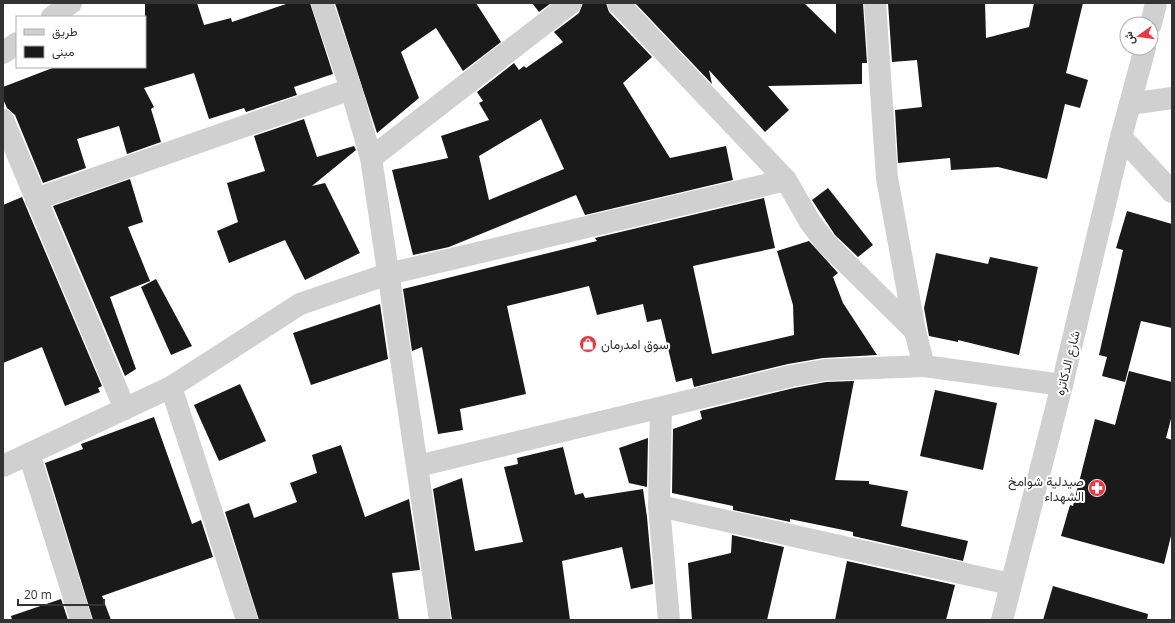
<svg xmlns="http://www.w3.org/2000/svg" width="1175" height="623" font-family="'Open Sans',Vazirmatn,sans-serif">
<rect width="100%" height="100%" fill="#fff"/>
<g fill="#1a1a1a" fill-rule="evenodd">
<path d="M145,3H197L204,25L231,18L232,22L289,3H310L333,74L294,87L297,95L246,112L244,108L209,119L194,73L144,88L154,107L151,109L161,142L127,154L119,126L77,139L86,168L43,183L15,115L7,108L3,99V87L55,67H145Z"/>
<path d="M335,3H476L501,42L463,71L436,28L401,52L419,98L377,133Z"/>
<path d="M532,3H551L539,12Z"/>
<path d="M583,3H606L609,12L652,57L623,83L670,158L726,146L733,180L585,215L576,195L449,247L413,255L392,170L448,158L441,136L489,120L479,103L483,101L477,92L514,63L519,70L524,66L526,68L563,42L554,32L579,13ZM541,119L564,169L489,200L479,156Z"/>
<path d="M635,3H804L836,34V3H863L867,63H862V84L768,86L789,110L765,132L709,70L712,84Z"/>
<path d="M888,3H985L986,38L1029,27L1034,3H1083L1066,73L1088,80L1080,108L1065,104L1047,179L998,167L951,170L950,158L898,163L895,110L922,107L917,60L892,62Z"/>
<path d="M304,119L317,157L354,146L356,150L312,186L325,183L360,253L305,280L285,240L229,263L217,231L238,222L227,183L265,171L254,136Z"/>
<path d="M130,179L143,222L128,227L150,281L110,297L136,369L125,376L53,206Z"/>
<path d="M828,188L873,245L858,257L835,235L812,200Z"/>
<path d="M22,197L102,386L98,388L100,392L65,406L42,347L3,363V205Z"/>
<path d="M764,198L775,248L693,266L712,354L794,335L793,305L777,251L809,241L838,273L833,277L843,303L877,355L823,358L788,364L694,387L692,378L676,382L661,319L647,322L643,304L597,315L589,286L507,306L526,394L460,409L463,430L438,434L422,347L412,351L403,289L597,241L595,238Z"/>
<path d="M1127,211L1172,224V328L1141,321L1125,382L1102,376L1107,357L1099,355L1123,250L1116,248Z"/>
<path d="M936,253L988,264L990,257L1038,267L1019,355L958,340V342L929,336L924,308Z"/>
<path d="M156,279L192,346L171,355L141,287Z"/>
<path d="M380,304L388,359L311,385L293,333Z"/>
<path d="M1129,371L1172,382V415L1166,438L1172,440V532L1164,564L1061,536L1070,505L1073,506L1095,419L1115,425Z"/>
<path d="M854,381L835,480L869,481V484L908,491L901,526L968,541L963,561L853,536V532L790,519V522L733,510V506L672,493L673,429L702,419L700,411L794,388L826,382Z"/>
<path d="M240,384L266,441L219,461L194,405Z"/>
<path d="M935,390L997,403L983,470L920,456Z"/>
<path d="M154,417L192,524L201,520L213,557L102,596L111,620H93L45,463L83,449L81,444Z"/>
<path d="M648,438L647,487L629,483L619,448Z"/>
<path d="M341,445L365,517L409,499L420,570L392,573L399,620H259L225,512L249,503L254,518L297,502L290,483L317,473L312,455Z"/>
<path d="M563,447L575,495L583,493L585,498L643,489L647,517L653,584L631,589L622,547L562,561L570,620H452L433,489L462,478L475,551L523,542L504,467L518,464L517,458Z"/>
<path d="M732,535L784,547L767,620H692L688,563L731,553Z"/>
<path d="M847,561L955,585L946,620H835Z"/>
<path d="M1053,586L1148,614L1147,620H1043Z"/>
<path d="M61,599L68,620H12L11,616Z"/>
</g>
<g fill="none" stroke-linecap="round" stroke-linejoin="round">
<g stroke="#d0d0d0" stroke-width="22">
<path d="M322,3L351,89L371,158L440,620"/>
<path d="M618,3L786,180L810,222L826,243L915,331"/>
<path d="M875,3L887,178L915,331L924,366"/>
<path d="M52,17L71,3"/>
<path d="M1151,24L1156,3"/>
<path d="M3,53L17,43"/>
<path d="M1130,104L1172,98"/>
<path d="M3,120L125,409"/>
<path d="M1121,137L1172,192"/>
<path d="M371,158L571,3"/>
<path d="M36,199L351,89"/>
<path d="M171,387L247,620"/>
<path d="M661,408L659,506L669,620"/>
<path d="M29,454L81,620"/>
<path d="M3,466L171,387L300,304L388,274L786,180"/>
<path d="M418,466L791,376L825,370L924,366L1062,385"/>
<path d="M659,506L1010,584"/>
<path d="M1002,620L1062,385L1121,137L1145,48"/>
</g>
</g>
<defs>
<g id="shop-disc" transform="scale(0.9)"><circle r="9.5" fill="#e63946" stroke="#fff"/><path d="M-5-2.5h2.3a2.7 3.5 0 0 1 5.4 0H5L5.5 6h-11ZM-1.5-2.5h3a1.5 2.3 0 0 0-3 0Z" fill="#fff"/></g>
<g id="pharmacy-disc" transform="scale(0.9)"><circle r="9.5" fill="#e63946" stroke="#fff"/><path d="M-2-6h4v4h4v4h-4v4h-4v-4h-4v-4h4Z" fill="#fff"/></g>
</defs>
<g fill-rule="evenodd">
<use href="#shop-disc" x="588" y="344"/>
<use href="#pharmacy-disc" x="1097" y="488"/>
</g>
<g text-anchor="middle" stroke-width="4" stroke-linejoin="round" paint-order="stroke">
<g font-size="13" fill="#333" stroke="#fff" text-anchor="start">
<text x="601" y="349">سوق امدرمان</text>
<text x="1084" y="486" text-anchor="end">صيدلية شوامخ<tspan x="1084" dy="15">الشهداء</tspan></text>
</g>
<g font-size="13" fill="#333" stroke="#fff">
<text transform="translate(1067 363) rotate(-76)" y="5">شارع الدكاتره</text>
</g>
</g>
<rect width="1175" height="623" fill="none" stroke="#333333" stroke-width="8"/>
<rect x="16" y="16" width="130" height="52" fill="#ffffff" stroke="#adadad"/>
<rect x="24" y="29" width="20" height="6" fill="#d0d0d0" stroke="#adadad"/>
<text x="52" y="36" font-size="12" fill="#333333">طريق</text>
<rect x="24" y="46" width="20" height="12" fill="#1a1a1a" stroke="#adadad"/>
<text x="52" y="56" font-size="12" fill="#333333">مبنى</text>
<g transform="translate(1139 36) rotate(256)"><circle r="19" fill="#ffffff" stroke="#adadad"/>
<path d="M0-3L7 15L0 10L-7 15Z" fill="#e63946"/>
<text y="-6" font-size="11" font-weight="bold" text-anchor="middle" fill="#333333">ش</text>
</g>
<path d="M18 599v6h86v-6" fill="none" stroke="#333333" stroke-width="2"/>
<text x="24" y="599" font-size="12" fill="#333333" stroke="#ffffff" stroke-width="3" paint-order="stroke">20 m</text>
</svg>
